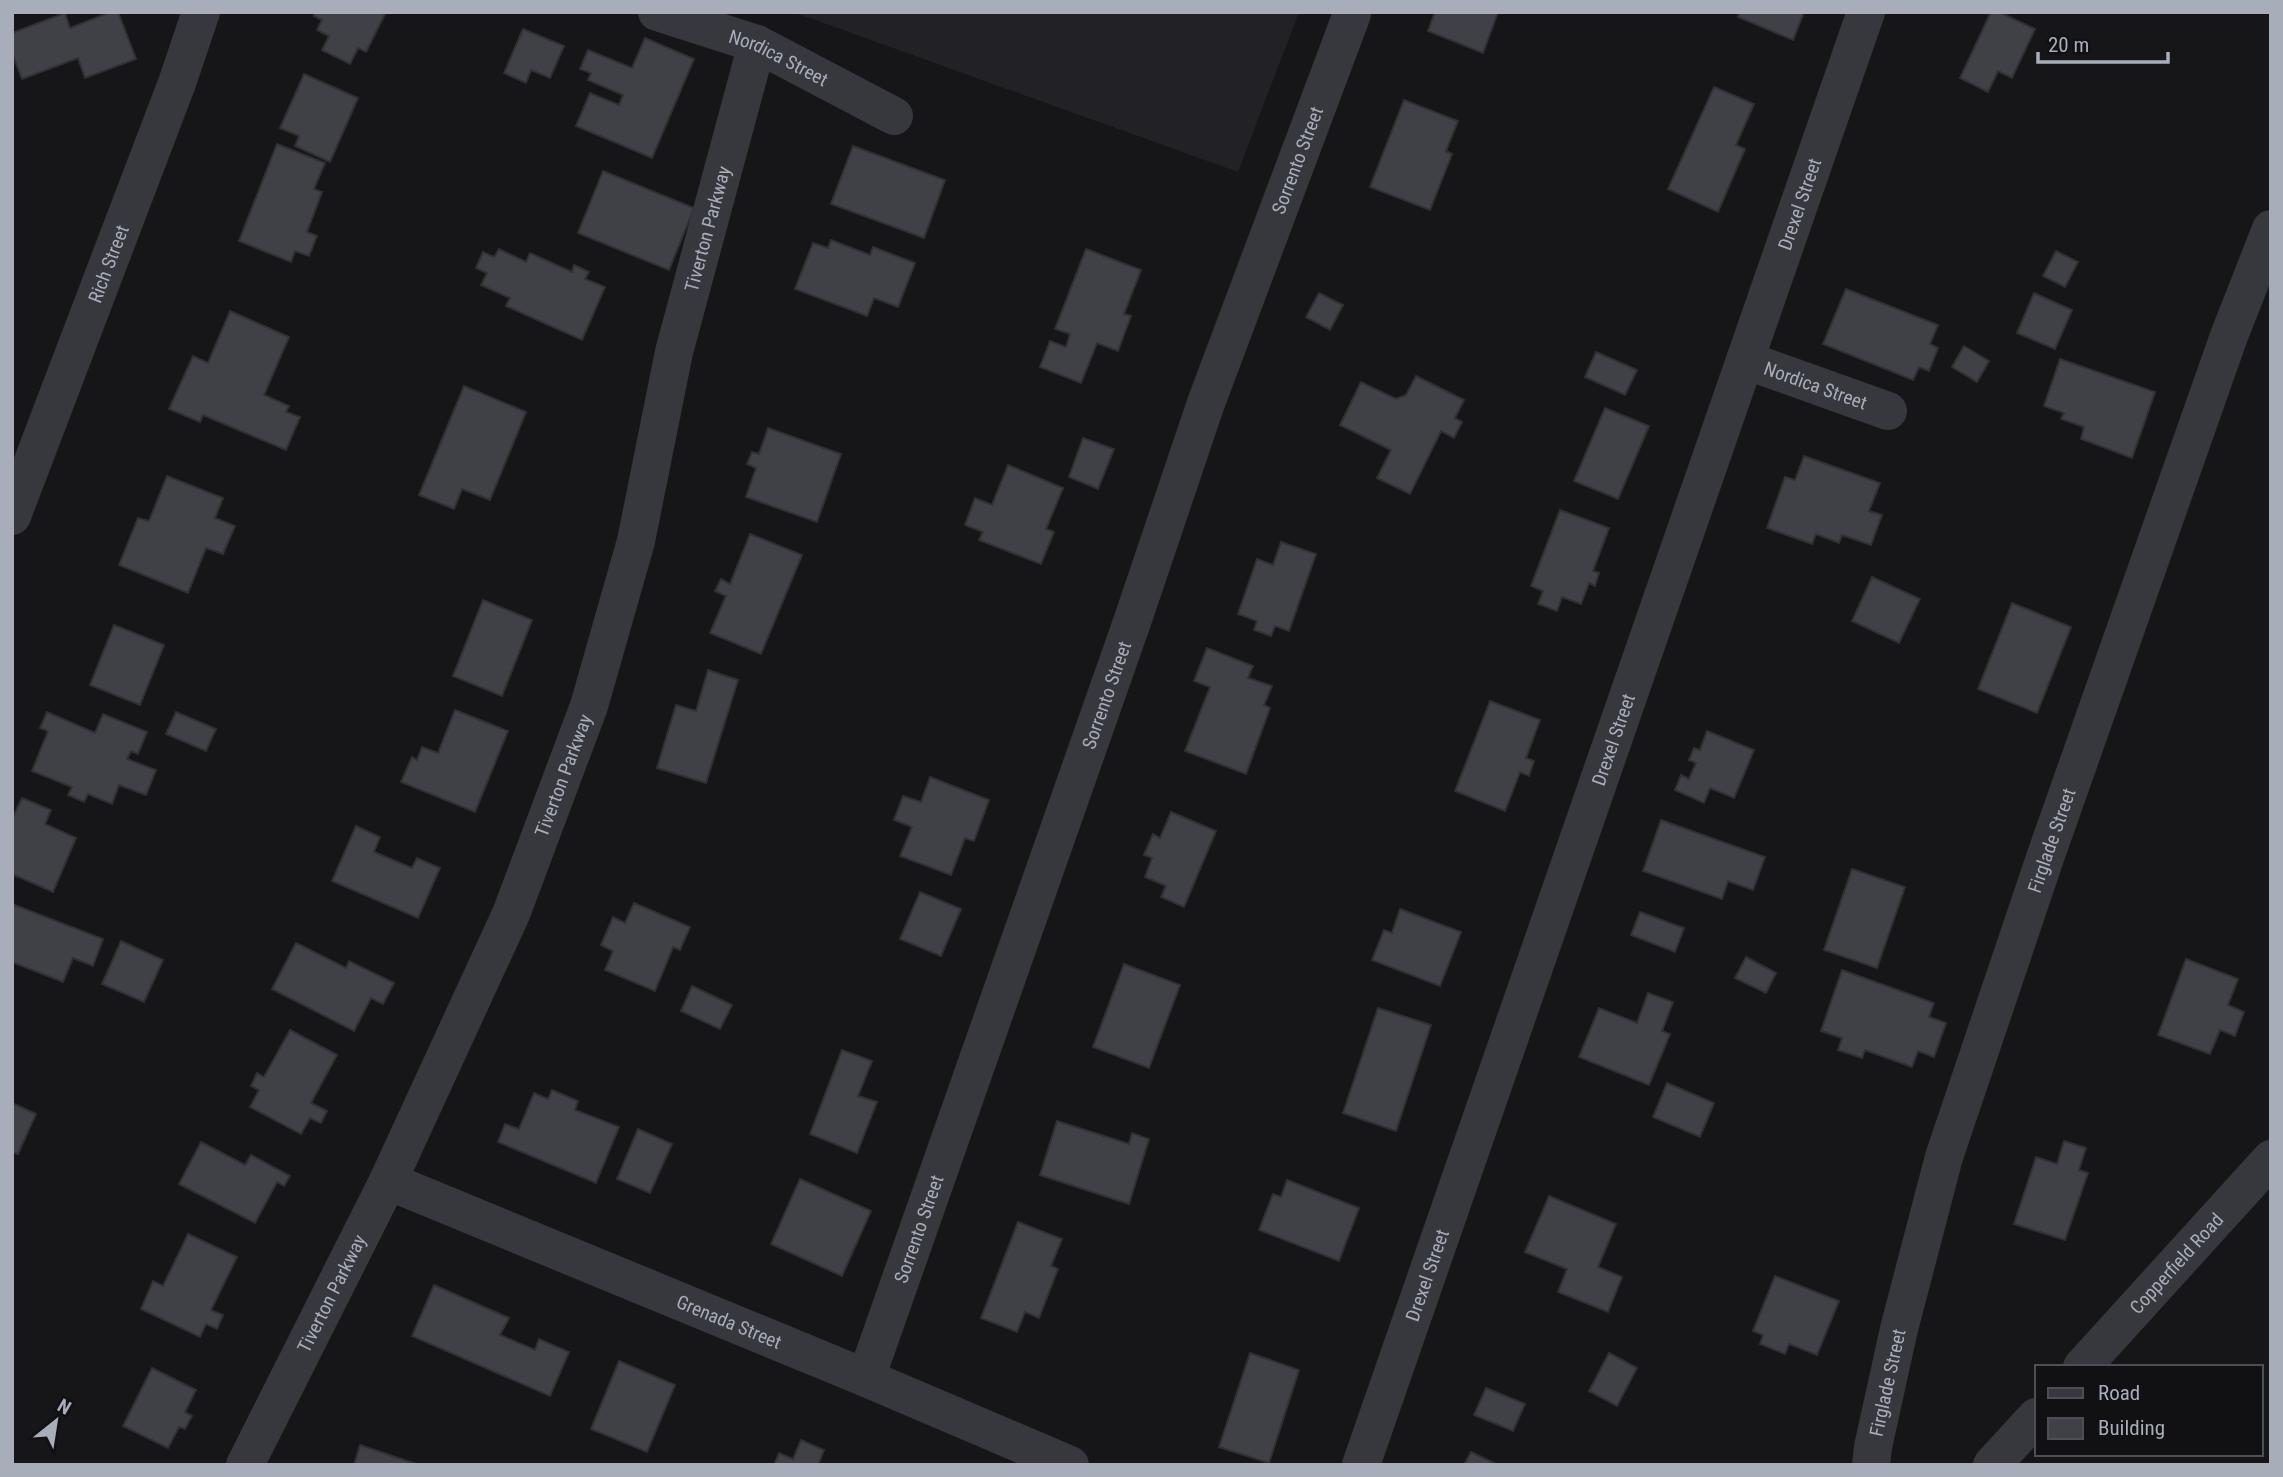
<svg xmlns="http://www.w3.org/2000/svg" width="2283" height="1477" font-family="'Roboto Condensed',sans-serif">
<rect width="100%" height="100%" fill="#161618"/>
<path fill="#222226" d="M793,12H1299L1238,172Z"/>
<g fill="#404146" stroke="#303035" stroke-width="2">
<path d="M111,12H118L136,59L85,78L78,58L22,79L12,53V33L65,13L70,28Z"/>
<path d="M315,12H386L366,52L358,48L350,64L322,50L329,36L317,30L322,20L314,16Z"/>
<path d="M1435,12H1498L1483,53L1428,31Z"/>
<path d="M1740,12H1804L1793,40L1738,17Z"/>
<path d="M1991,12H1999L2035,29L2012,78L1998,71L1988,92L1960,78Z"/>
<path d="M523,29L564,46L550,78L531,70L526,83L504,73Z"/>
<path d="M645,38L694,59L652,158L576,126L590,93L619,105L623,95L588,80L591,73L580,69L588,50L632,68Z"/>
<path d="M304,74L358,98L330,162L295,146L299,136L280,128Z"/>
<path d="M1714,87L1754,104L1736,145L1745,149L1718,212L1668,189Z"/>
<path d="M1404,100L1458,121L1446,151L1452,154L1430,210L1370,187Z"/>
<path d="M277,144L325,163L314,189L322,192L307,232L317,236L309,256L295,251L291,262L239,241Z"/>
<path d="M853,146L945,180L924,238L831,204Z"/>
<path d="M603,171L694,208L669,270L578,233Z"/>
<path d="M831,240L870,255L873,247L915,263L898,307L874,298L867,316L795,289L813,243L828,248Z"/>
<path d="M499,249L526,262L530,253L572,272L574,265L589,272L585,279L605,287L582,340L506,306L510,298L481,285L487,273L476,268L483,252L494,257Z"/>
<path d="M1086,249L1141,270L1124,314L1131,316L1118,351L1097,343L1081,383L1040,367L1050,341L1066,347L1070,334L1055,329Z"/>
<path d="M2056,251L2078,262L2065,287L2043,276Z"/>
<path d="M1846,289L1938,325L1930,344L1938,348L1929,371L1919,367L1913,380L1823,344Z"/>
<path d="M1319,293L1343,305L1330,330L1306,317Z"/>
<path d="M2034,293L2072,310L2055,349L2017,333Z"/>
<path d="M230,311L289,337L264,395L289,406L286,412L300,417L286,450L203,415L200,422L169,409L193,356L208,363Z"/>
<path d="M1964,346L1989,361L1977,382L1952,367Z"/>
<path d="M1596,352L1637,370L1625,395L1585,377Z"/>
<path d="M2060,359L2155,392L2132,458L2081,439L2084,427L2061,419L2064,413L2044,406Z"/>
<path d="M1416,376L1464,400L1455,418L1462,422L1454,438L1441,431L1410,494L1377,478L1391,450L1340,425L1361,382L1396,399L1406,395Z"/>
<path d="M464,386L526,412L490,500L462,489L454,509L419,495Z"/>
<path d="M1605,408L1649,426L1618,499L1574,481Z"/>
<path d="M768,428L841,454L817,522L746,497L756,468L747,464L752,452L759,454Z"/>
<path d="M1083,438L1114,449L1098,489L1069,477Z"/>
<path d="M1804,456L1880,483L1869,511L1882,515L1871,545L1842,535L1839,543L1816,534L1812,544L1767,528L1785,477L1795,480Z"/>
<path d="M1008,465L1063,488L1046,529L1054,532L1041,564L979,540L983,532L965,525L975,498L992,505Z"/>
<path d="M167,476L223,498L215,518L235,526L223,554L206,548L188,593L119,565L138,518L149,521Z"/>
<path d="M1560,510L1609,528L1593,571L1599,573L1595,586L1589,583L1581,604L1562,597L1557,611L1538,604L1543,591L1531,586Z"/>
<path d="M750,534L802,555L761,654L710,633L726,596L715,591L721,579L730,584Z"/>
<path d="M1281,542L1316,554L1289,631L1275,626L1271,636L1254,630L1257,621L1238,614L1257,559L1273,565Z"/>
<path d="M1872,577L1920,599L1899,643L1852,621Z"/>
<path d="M483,600L532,620L502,696L453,676Z"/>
<path d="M2012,603L2071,627L2037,713L1978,689Z"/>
<path d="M114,625L164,645L140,705L90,685Z"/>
<path d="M1207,648L1253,666L1248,678L1272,686L1264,705L1270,708L1246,774L1185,751L1210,687L1194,681Z"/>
<path d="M708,670L738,680L706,783L657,768L676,705L696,711Z"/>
<path d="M1490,701L1540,720L1526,758L1534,761L1529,776L1520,772L1505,811L1455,791Z"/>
<path d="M455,710L508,731L475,812L401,782L412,757L417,760L422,747L438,753Z"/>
<path d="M47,712L95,733L103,714L147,732L138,754L131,751L127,759L156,770L146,795L119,785L112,804L88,794L84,802L68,795L72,787L32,771L48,731L40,728Z"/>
<path d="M176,712L216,729L206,751L166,734Z"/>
<path d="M1707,731L1754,750L1734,798L1710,788L1704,803L1675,790L1681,775L1689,779L1696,763L1689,760L1694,748L1700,750Z"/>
<path d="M930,777L989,800L974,841L965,838L951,875L900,856L912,827L894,820L903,796L921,802Z"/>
<path d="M22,798L51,810L45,824L76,838L53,892L12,874V819Z"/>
<path d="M1171,812L1216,831L1184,907L1161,897L1166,886L1145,877L1152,858L1144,855L1153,834L1160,838Z"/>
<path d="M1661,820L1765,857L1753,890L1728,881L1722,899L1643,871Z"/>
<path d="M356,826L380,837L374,852L412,868L417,858L440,868L418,918L332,881Z"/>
<path d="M1852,869L1905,887L1877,968L1824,950Z"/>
<path d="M920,892L961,909L941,956L900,939Z"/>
<path d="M634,903L690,927L680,950L673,947L655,991L605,970L613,951L601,945L613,917L625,923Z"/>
<path d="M12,904L103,939L93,966L73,958L63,982L12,962Z"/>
<path d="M1400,909L1461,932L1440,986L1372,960L1384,930L1392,933Z"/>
<path d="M1640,912L1684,928L1675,952L1631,935Z"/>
<path d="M121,941L163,960L144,1002L102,984Z"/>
<path d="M296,943L346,968L349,961L394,983L383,1004L371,998L354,1031L272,989Z"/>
<path d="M1746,957L1776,973L1766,993L1735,978Z"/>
<path d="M2186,959L2238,979L2228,1005L2244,1012L2235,1036L2220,1030L2210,1054L2158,1035Z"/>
<path d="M1124,964L1180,985L1149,1068L1093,1047Z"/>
<path d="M1842,970L1934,1003L1929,1017L1946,1023L1934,1057L1918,1051L1912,1067L1865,1050L1862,1058L1838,1050L1842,1038L1821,1031Z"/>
<path d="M692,986L732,1005L720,1029L681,1011Z"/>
<path d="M1648,993L1673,1002L1662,1031L1670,1034L1649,1085L1579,1057L1599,1008L1637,1023Z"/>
<path d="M1378,1008L1431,1025L1396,1131L1343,1113Z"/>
<path d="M290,1030L337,1055L311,1103L327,1111L321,1123L310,1118L301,1134L250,1107L259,1090L251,1086L257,1073L264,1077Z"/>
<path d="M842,1050L872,1061L858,1096L877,1102L857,1153L810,1134Z"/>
<path d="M1667,1083L1714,1103L1700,1137L1653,1117Z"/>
<path d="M552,1090L578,1101L575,1110L619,1127L596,1183L498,1142L505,1124L519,1129L534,1093L548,1099Z"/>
<path d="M12,1103L36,1114L18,1154L12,1152Z"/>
<path d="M1057,1121L1129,1144L1132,1133L1149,1139L1129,1204L1040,1175Z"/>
<path d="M638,1129L672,1144L650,1193L617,1179Z"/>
<path d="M2064,1141L2086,1148L2079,1170L2088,1173L2065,1240L2014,1224L2036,1157L2057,1164Z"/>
<path d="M201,1142L245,1165L251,1155L290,1176L284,1186L277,1182L255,1223L179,1184Z"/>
<path d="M800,1179L871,1211L842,1276L771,1244Z"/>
<path d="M1287,1180L1359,1208L1339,1261L1259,1230L1273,1194L1281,1197Z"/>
<path d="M1549,1196L1616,1224L1598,1267L1622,1277L1608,1312L1558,1292L1567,1269L1525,1252Z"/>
<path d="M1018,1222L1062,1239L1051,1266L1058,1269L1039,1318L1025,1312L1017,1332L981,1318Z"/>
<path d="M188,1234L237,1257L211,1310L223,1315L217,1329L206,1324L200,1337L141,1309L153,1281L163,1286Z"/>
<path d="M1775,1276L1839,1301L1817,1355L1789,1344L1785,1354L1760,1344L1763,1335L1753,1331Z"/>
<path d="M434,1285L509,1318L500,1335L535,1350L539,1339L569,1352L550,1396L412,1336Z"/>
<path d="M1250,1353L1299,1370L1269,1463L1219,1447Z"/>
<path d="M1609,1353L1637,1368L1617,1406L1589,1391Z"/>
<path d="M619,1361L675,1385L647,1452L591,1429Z"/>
<path d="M152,1368L196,1390L185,1412L192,1416L185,1429L179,1427L168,1448L123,1426Z"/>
<path d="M1486,1388L1525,1404L1513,1431L1474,1415Z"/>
<path d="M801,1440L824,1450L818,1465H774L779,1453L793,1459Z"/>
<path d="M360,1445L419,1465H354Z"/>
<path d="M1471,1452L1498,1465H1464Z"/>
</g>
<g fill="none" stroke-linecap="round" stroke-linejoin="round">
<g stroke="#37383e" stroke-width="38">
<path id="s1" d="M657,12L757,44L894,116"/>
<path id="s2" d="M1745,360L1888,411"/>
<path id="s3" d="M12,516L177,83L201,12"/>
<path id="s4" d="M388,1181L866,1378L1070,1465"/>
<path id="s5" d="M2082,1367L2271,1159"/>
<path id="s6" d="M866,1378L1132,622L1206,403L1352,14"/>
<path id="s7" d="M245,1465L388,1181L511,914L589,706L636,541L674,352L757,44"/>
<path id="s8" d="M1361,1465L1866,12"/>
<path id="s9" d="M1871,1465L1873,1447L1899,1329L1944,1157L2046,855L2229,336L2271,229"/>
<path d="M1992,1465L2036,1417"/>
</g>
</g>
<g text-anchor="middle" stroke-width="5" stroke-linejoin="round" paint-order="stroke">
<g font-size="19" fill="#a7adb9" stroke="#111113">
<text dy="7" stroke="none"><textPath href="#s1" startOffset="130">Nordica Street</textPath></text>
<text dy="7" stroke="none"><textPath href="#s6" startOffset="1292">Sorrento Street</textPath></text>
<text dy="7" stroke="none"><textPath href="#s8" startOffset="1335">Drexel Street</textPath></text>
<text dy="7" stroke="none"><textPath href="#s7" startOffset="1326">Tiverton Parkway</textPath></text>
<text dy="7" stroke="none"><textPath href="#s3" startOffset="270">Rich Street</textPath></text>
<text dy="7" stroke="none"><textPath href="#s2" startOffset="75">Nordica Street</textPath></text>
<text dy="7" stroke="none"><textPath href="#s6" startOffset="724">Sorrento Street</textPath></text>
<text dy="7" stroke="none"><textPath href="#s8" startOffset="768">Drexel Street</textPath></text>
<text dy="7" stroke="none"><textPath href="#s7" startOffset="760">Tiverton Parkway</textPath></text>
<text dy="7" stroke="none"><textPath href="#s9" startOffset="651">Firglade Street</textPath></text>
<text dy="7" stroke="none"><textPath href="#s6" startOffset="158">Sorrento Street</textPath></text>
<text dy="7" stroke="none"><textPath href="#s5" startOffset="140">Copperfield Road</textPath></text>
<text dy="7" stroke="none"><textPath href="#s8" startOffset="201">Drexel Street</textPath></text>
<text dy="7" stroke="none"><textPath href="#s7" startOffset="192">Tiverton Parkway</textPath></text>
<text dy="7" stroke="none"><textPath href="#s4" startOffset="369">Grenada Street</textPath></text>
<text dy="7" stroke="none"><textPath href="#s9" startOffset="84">Firglade Street</textPath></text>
</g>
</g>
<rect width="2283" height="1477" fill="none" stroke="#a7adb9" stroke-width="28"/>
<rect x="2035" y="1365" width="228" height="91" fill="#111113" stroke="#4d4f55" stroke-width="2"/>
<rect x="2048" y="1388" width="35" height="10" fill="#37383e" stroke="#4d4f55" stroke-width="2"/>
<text x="2098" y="1400" font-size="21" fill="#a7adb9">Road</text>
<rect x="2048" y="1418" width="35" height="21" fill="#404146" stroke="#4d4f55" stroke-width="2"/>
<text x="2098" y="1435" font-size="21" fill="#a7adb9">Building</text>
<g transform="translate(56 1421) rotate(30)" stroke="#111113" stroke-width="5" paint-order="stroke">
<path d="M0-5L12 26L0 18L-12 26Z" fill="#a7adb9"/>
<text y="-10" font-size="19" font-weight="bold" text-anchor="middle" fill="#a7adb9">N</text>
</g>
<path d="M2038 52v10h130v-10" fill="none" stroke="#a7adb9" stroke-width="3.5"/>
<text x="2048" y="52" font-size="21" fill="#a7adb9" stroke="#111113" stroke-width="5" paint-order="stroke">20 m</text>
</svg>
